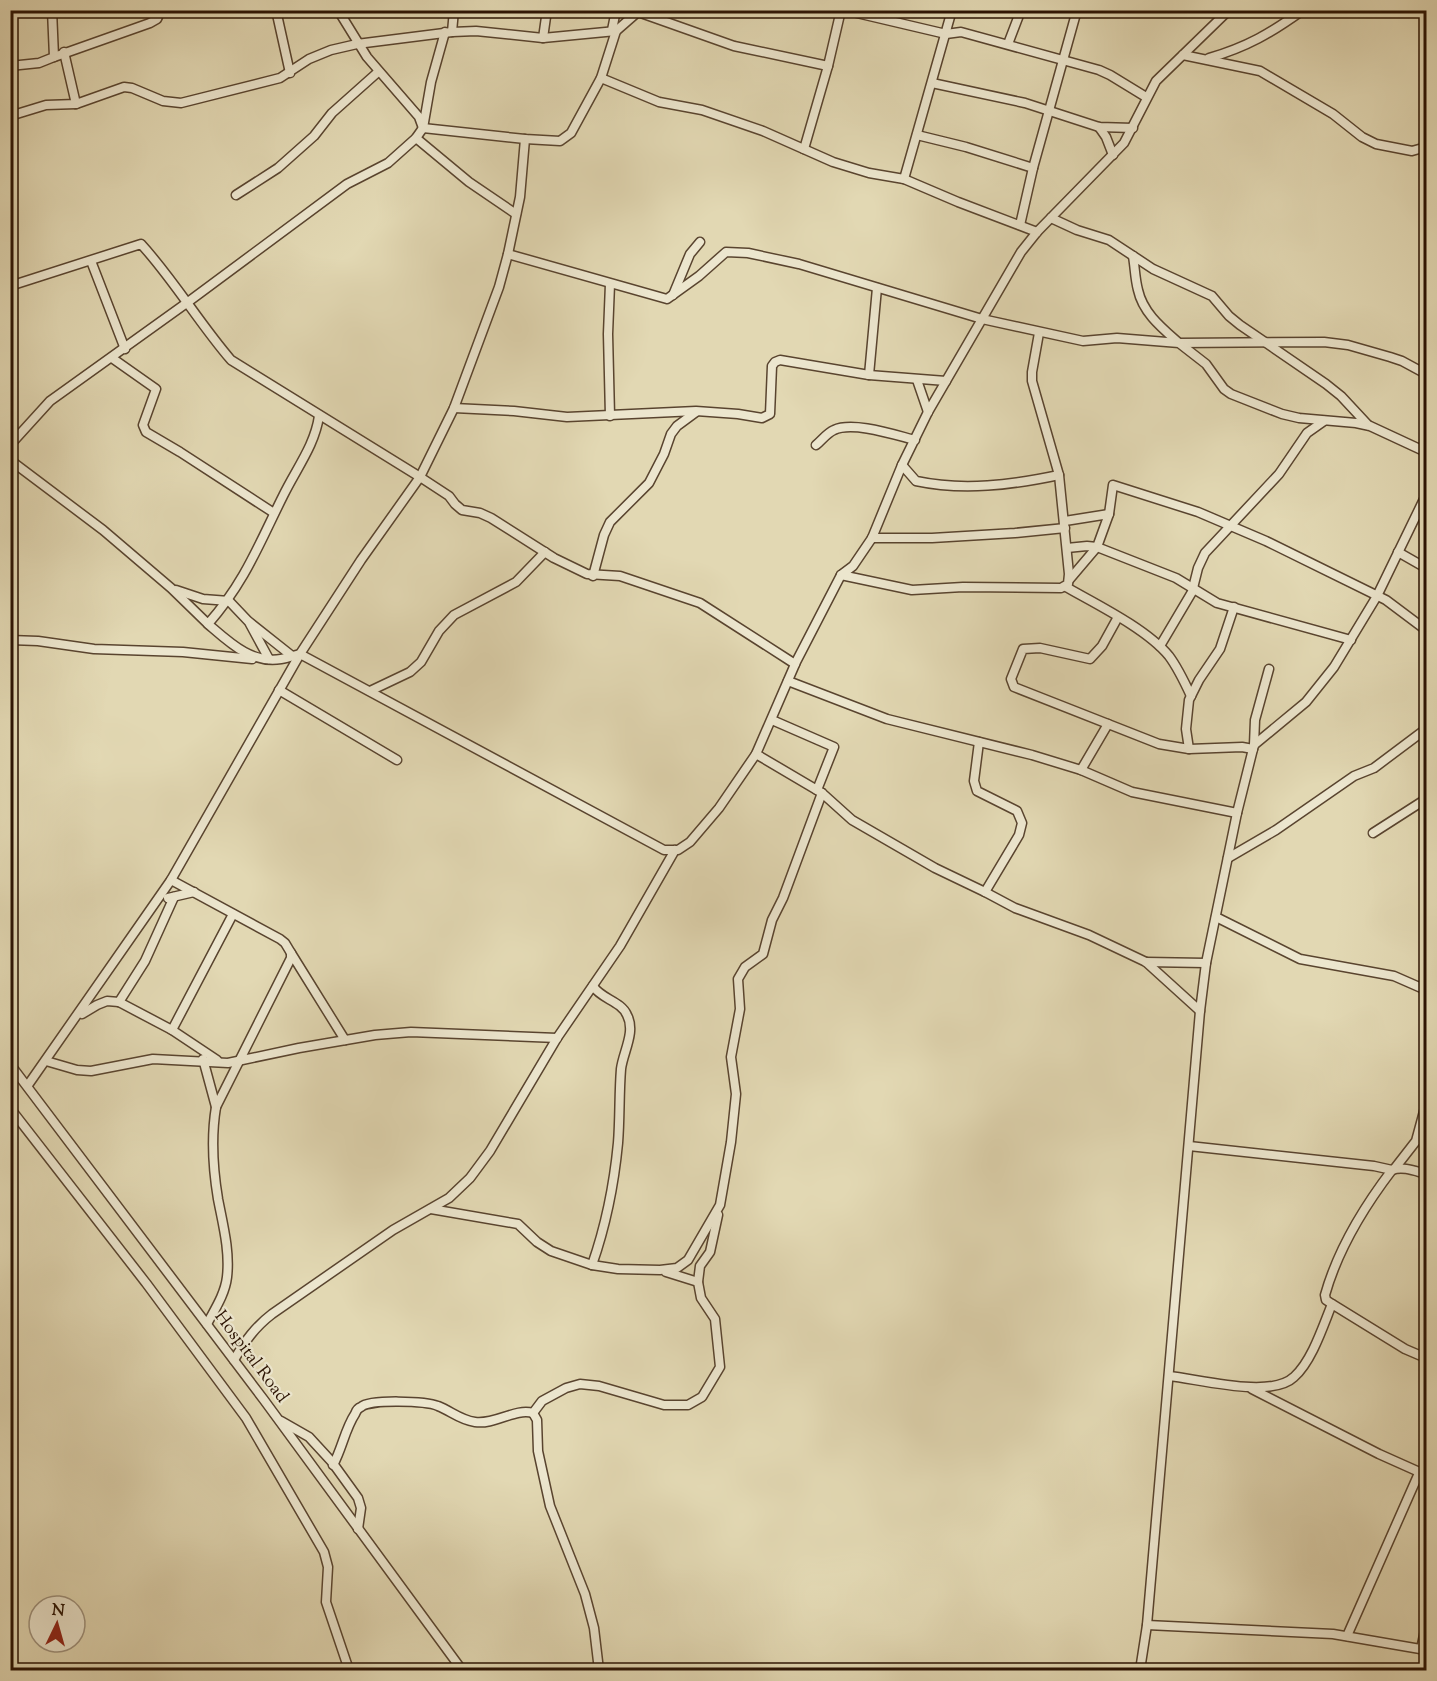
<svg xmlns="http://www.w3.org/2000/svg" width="1437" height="1681" font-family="'Sorts Mill Goudy',serif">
<rect width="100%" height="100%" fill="#e2d8b3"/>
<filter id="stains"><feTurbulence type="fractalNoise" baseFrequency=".00333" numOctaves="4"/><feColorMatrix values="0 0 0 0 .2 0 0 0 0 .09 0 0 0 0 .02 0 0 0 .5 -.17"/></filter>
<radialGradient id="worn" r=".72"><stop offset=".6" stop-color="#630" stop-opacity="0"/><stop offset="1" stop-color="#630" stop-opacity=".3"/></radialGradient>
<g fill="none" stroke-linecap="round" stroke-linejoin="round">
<g stroke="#59442f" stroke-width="11">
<g id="minor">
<path d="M276,10L290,73"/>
<path d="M338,10L367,57L419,117L423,128"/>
<path d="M844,10L946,34L961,32L1099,70L1110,75L1146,97"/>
<path d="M638,12L734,46L828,66"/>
<path d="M612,30L616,10"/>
<path d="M452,32L454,10"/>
<path d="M543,38L547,10"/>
<path d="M1008,44L1021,10"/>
<path d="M64,52L76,104"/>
<path d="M1183,55L1260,71L1333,114L1362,137L1376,144L1412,151L1426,147"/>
<path d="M54,57L150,23L157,19L161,10"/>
<path d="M1209,58C1247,47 1271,33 1303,10"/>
<path d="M10,66L39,63L54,57L52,10"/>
<path d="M601,78L659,102L702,110L763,131L833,162L869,173L904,179L958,202L1037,232"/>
<path d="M932,83L1025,103L1099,127L1133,128"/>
<path d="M10,116L46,105L76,104L124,87L132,88L163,101L181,103L280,78L309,59L331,50L357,44L452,32L476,31L543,38L616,31"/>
<path d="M1099,127L1106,137L1113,155"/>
<path d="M423,128L525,139L560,141L571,133L601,78L616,31L640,10"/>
<path d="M917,135L966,147L1033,168"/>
<path d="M416,138L469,182L516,214"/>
<path d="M804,149L828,66L841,10"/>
<path d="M904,179L952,10"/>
<path d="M236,195L278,168L314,136L332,113L378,72"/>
<path d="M1051,218L1077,230L1109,240L1153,269L1212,296L1229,316L1240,325L1326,384L1341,396L1368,425"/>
<path d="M1020,225L1033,168L1077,10"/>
<path d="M508,254L667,299L699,276L726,252L748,253L799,264L982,319L1083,341L1117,338L1179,343L1206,364L1224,389L1231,394L1282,414L1299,418L1356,423L1370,426L1426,452"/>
<path d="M1133,256C1135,268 1135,279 1138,290C1143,313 1162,328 1179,343L1324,342L1348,345L1390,357L1402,361L1426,374"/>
<path d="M91,261L125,349"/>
<path d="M10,286L141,244C174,280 199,323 231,360L420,477L449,496L455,504L462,510L480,513L491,518L554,558L587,574L620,576L700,603L795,664"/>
<path d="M673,295L690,254L700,242"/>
<path d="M112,358L156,389L143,425L146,432L180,452L274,513"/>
<path d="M869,375L877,288"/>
<path d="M917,380L928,412"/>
<path d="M454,408L514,411L567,417L696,411L738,414L762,418L770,414L772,366L775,362L780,360L869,375L946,381"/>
<path d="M610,416L608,334L610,284"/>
<path d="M10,445L50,401L188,302L347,184L388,163L416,138L423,128L431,82L445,32"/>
<path d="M816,445C822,440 827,433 834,430C853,421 895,435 915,440"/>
<path d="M10,460L103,530L171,588L208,624C245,582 259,544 283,496C296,469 315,445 319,416"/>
<path d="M902,465L916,481C963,491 1012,485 1059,475"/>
<path d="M1065,521L1109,514"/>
<path d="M872,538H932L1015,533L1065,528"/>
<path d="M1067,548L1087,546L1097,547L1176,578L1217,603L1351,640"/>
<path d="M1398,552L1426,568"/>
<path d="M841,575L912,590L963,587L1061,588L1068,584L1069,574L1059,475L1032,381V372L1039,333"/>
<path d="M593,576L604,535L610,522L649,483L664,454L671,434L677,426L696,412"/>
<path d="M1069,580L1097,547L1109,514L1113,485L1198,512L1266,541L1386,600L1426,630"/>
<path d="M1066,587C1096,604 1147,629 1169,656C1178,668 1185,683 1191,696"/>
<path d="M176,590L203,599L229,601L248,621L292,656"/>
<path d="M1118,617L1102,646L1090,659L1040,648L1023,649L1011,679L1014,687L1159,744L1189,749L1242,747L1253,749"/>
<path d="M208,624C229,642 251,664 281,659C287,658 293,656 300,654L361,560L420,477L454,408L499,287L508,254L520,197L525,139"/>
<path d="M250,624L269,659"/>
<path d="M10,640L38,641L94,649L183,652L252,659"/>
<path d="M1160,646L1192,592L1198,568L1205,553L1279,474L1307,433L1324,421"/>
<path d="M788,681L887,719L1032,755L1081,770L1132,792L1237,813"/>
<path d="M279,690L397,760"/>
<path d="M370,691L410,672L421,662L439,631L454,615L516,582L545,552"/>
<path d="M772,720L834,747L817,790"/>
<path d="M979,742L974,781L977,791L1017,811L1022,823L1019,835L985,892"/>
<path d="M1254,745L1255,720L1269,669"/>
<path d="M1189,749L1186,729L1189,700L1199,680L1220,649L1234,607"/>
<path d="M756,754L822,793L852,820L935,868L985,892L1015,908L1089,935L1146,962L1200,1011"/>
<path d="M1081,770L1108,724"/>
<path d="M1373,833L1426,799"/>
<path d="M1228,858L1276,830L1354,776L1374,768L1426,729"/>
<path d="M171,880L280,939L285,943L291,953V958L216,1107C211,1137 213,1169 218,1199C223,1225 230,1251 227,1277C225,1294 215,1309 207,1324"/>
<path d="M168,898L194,892"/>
<path d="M1216,917L1300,959L1394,976L1426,990"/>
<path d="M291,953L345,1040"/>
<path d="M1146,962L1206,963"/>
<path d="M119,1002L145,961L174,897"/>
<path d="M82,1014L97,1005L107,1001L119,1002L172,1030L217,1060"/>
<path d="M172,1030L233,914"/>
<path d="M203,1059L216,1107"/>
<path d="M46,1061L77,1070L91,1071L153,1059L228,1063L299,1048L375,1035L411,1032L557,1038"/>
<path d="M10,1064L264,1400L462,1670"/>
<path d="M28,1085L171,880L300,654L664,850H678L690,842L719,808L756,754L796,662L841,575L853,566L872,538L902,465L928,412L1021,252L1037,232L1124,143L1156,81L1229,10"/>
<path d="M10,1108L146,1283L246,1418L324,1552L328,1567L326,1602L349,1670"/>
<path d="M1189,1146L1374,1166L1392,1170C1403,1166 1415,1171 1426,1174"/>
<path d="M1395,1168L1416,1141L1426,1104"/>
<path d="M431,1209L518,1224L537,1242L551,1251L592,1265L618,1269L660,1270L677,1268L688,1260L720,1205L731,1142L736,1094L731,1057L740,1009L738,979L745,967L763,954L772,920L783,898L822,793"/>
<path d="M592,1265C606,1225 614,1185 618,1143C620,1118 619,1094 621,1069C623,1052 636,1032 627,1015C621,1001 601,999 593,986"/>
<path d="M666,1272L698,1282"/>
<path d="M1332,1304L1326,1300L1325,1295C1338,1249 1363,1208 1392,1170"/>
<path d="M234,1360C245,1341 255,1327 272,1314L393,1230L449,1198L470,1178L490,1151L557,1038L620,946L675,850"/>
<path d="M1169,1376C1199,1379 1271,1399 1294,1377C1312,1361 1323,1326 1332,1304L1405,1349L1426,1358"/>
<path d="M1252,1389L1379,1454L1426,1475"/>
<path d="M533,1413L542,1401L566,1388L580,1384L599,1386L664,1405H688L702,1397L720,1367L715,1319L701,1298L698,1282L700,1266L710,1252L718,1215"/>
<path d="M533,1413L537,1420L538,1451L550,1506L585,1594L594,1628L599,1670"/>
<path d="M281,1421L309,1437L332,1462L358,1498L361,1508L358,1529"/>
<path d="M333,1465C342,1449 345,1429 355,1414C356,1411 358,1408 361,1407C370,1399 426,1401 438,1406C451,1411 460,1420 475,1422C495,1425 515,1408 533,1413"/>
<path d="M1147,1625L1333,1634L1426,1650"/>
<path d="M1347,1636L1419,1473"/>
<path d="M1421,1649L1426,1626"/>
<path d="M1140,1670L1147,1625L1200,1011L1206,963L1237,813L1254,745L1306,702L1334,667L1377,596L1426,495"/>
</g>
</g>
<use href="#minor" stroke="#ece6ce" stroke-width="8"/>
</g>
<g text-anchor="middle" stroke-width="4.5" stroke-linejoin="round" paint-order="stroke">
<g font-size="18" fill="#2b1303" stroke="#ece6ce">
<text transform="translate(252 1356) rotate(53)" y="6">Hospital Road</text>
</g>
</g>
<rect width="1437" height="1681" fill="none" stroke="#e2d8b3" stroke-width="36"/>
<rect x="12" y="12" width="1413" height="1657" fill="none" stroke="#2b1303" stroke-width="3"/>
<rect x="18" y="18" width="1401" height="1645" fill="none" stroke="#2b1303" stroke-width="1.5"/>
<g transform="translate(57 1624) rotate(5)"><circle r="28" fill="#ece6ce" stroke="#9f927d" stroke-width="1.5"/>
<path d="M0-4.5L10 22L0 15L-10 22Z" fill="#8f2418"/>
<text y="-9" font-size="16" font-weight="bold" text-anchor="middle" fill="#2b1303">N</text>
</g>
<rect width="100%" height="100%" filter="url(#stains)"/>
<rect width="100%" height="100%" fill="url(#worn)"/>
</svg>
